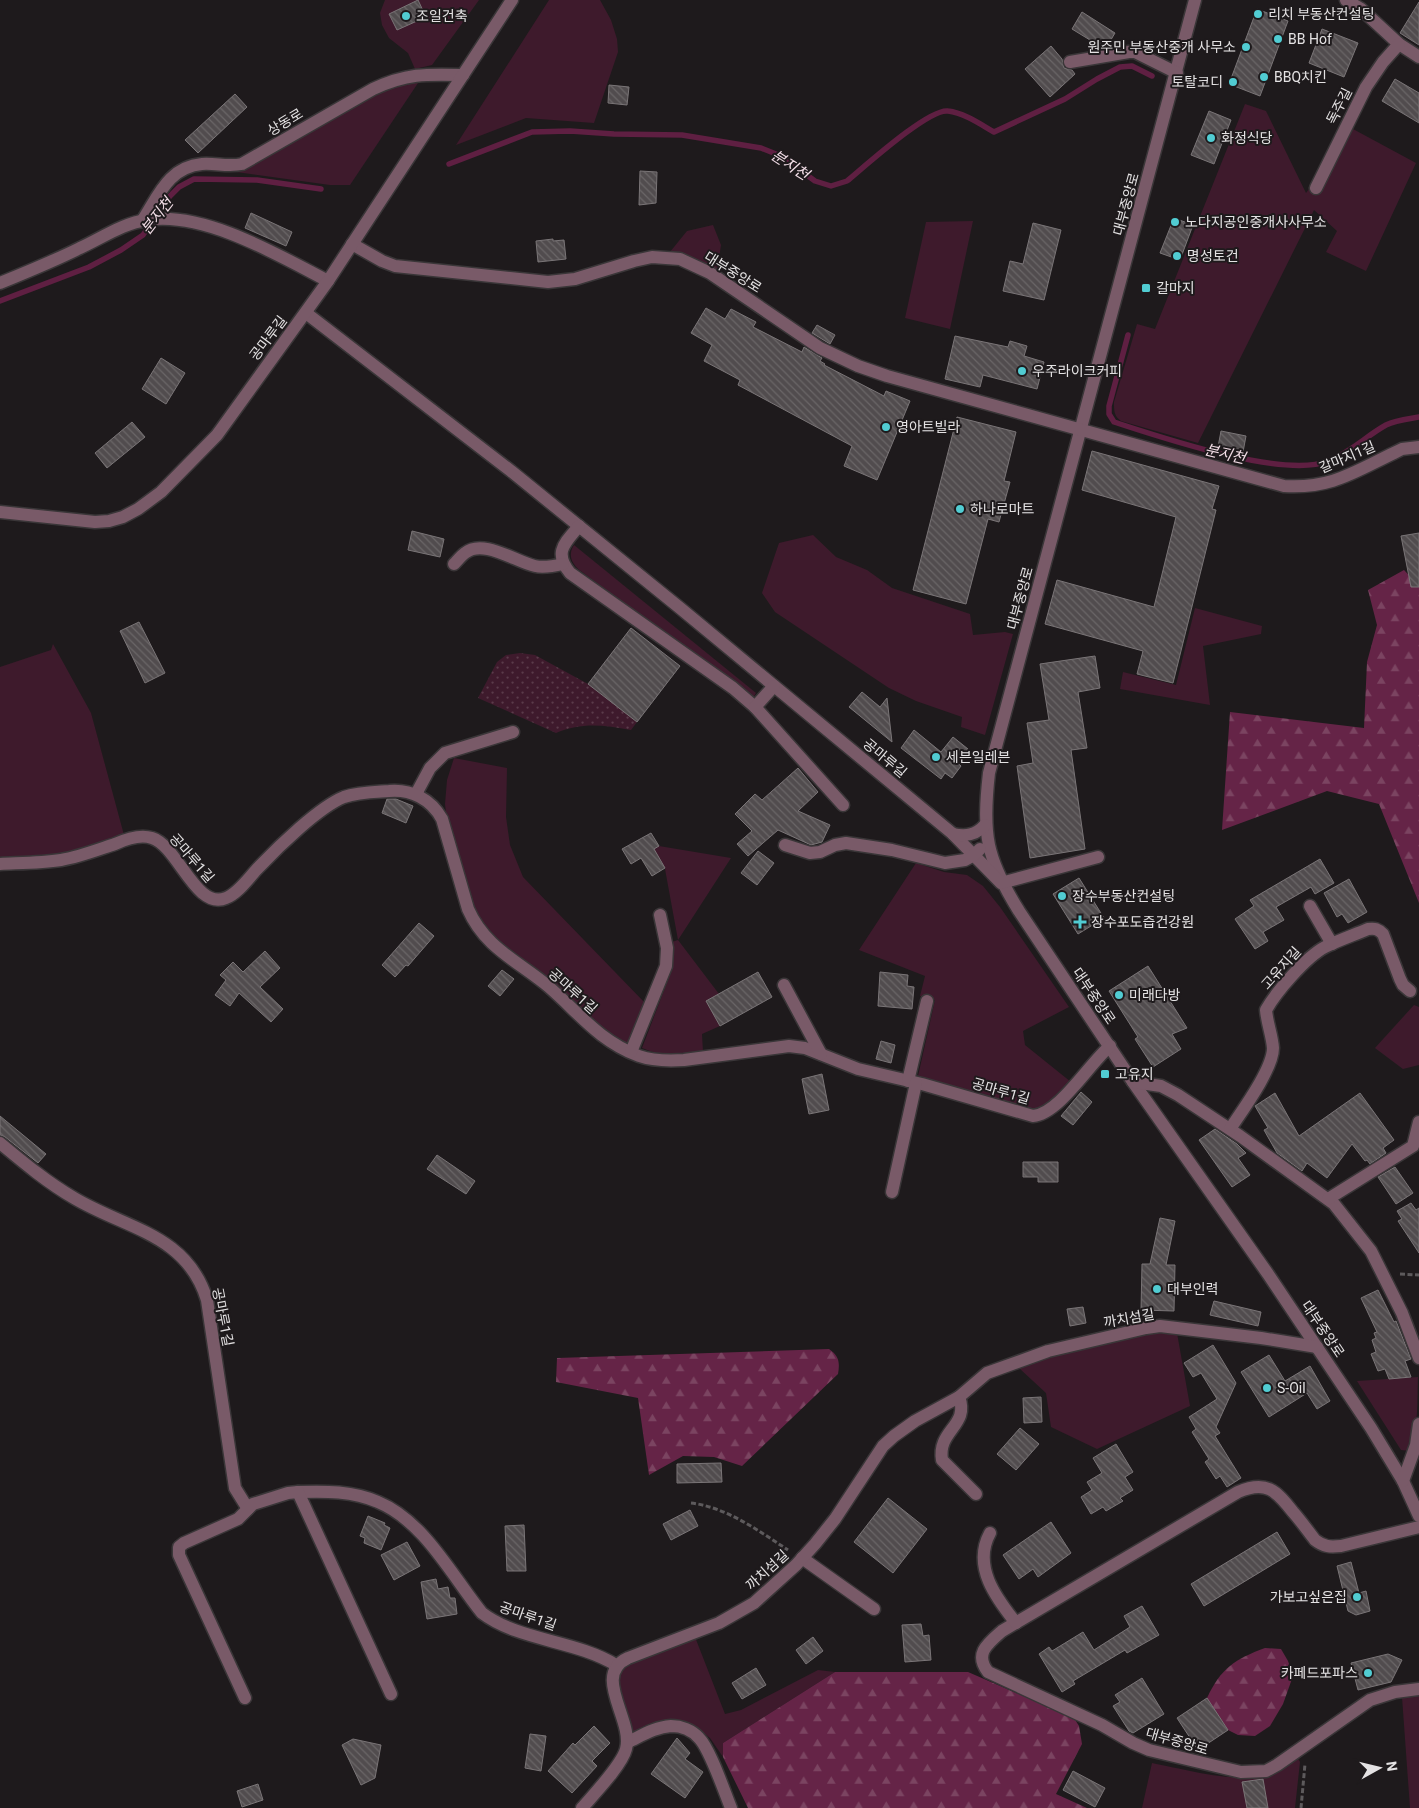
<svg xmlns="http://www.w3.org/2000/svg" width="1419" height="1808" font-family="Roboto,'Noto Sans KR',sans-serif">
<defs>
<pattern id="forest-firs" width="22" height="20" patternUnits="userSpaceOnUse" patternTransform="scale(1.25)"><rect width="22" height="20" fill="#652447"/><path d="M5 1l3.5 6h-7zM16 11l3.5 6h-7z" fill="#7b4461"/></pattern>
<pattern id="park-dots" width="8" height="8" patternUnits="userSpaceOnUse" patternTransform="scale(1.25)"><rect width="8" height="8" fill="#3e1a2c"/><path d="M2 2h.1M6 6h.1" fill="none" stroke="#5a3b4a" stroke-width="1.8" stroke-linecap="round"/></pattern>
<pattern id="building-back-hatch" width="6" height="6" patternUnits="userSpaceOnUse" patternTransform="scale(1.25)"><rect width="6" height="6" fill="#514c4e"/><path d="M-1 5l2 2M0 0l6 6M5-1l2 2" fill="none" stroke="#6a6667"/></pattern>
</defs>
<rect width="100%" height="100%" fill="#1e1a1c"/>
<g fill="#3e1a2c">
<path d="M385,0H479L432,65L415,69L408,53L389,38L382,25L380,13Z"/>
<path d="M549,0H600L611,20L617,39L618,52L594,123L526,118L456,145Z"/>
<path d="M418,81V83L350,185H330L236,172L382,88Z"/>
<path d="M1245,104L1266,111L1306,193L1309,189L1318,193L1353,129L1416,163L1366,271L1326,252L1337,231L1314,210L1198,443L1121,421C1114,416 1114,411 1114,402L1137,324L1155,329Z"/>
<path d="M973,221L950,329L905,318L926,222Z"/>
<path d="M713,225L721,245L717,272L679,254L670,252L687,231Z"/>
<path d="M813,535L836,557L867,570L892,588L970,614L973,635L1005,632L1013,634L985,735L961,727L962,717L916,701L889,688L775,612L762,593L779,543Z"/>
<path d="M574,545L756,693L753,698L578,569C571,562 568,554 574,545Z"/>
<path d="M1195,608L1262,626L1261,634L1203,646L1210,705L1120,689L1123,672L1176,685Z"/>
<path d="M53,644L91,713L124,835L87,848L57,855L0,860V667L51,650Z"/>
<path d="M454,758L507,768L506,817L510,845L523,877L645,1003L630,1043L624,1045L588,1019L504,950L473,912L447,821L445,804L447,780Z"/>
<path d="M659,846L731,858L678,940L719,994L706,1001L720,1026L702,1034L703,1052C681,1054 662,1057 642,1048L673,967L672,942L678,940L665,869L654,849Z"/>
<path d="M916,863L944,872L967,875L983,886L1000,907L1069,1007L1023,1031L1025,1045L1071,1082L1043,1109L1031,1110L918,1076L935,1000L920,996L925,976L859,950Z"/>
<path d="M1414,1005L1419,1007V1065L1403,1069L1375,1048Z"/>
<path d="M1160,1331L1177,1333L1190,1406L1097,1449L1051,1427L1046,1393L1019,1368L1057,1353Z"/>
<path d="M1418,1377C1417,1401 1419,1428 1409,1451L1401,1450L1357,1381Z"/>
<path d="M695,1637L725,1714L741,1710L818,1670L835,1672L723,1743V1757L710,1738L697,1728L632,1734L617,1684L619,1669L624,1663Z"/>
<path d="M1419,1695V1808H1410L1402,1697Z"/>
<path d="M1297,1757L1300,1762L1295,1808H1142L1152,1763C1184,1769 1246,1787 1274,1772C1282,1768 1290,1762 1297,1757Z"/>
</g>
<g fill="url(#forest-firs)">
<path d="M1404,570L1419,586V903L1379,804L1327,791L1222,830L1230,712L1364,728L1367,662L1377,625L1368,590Z"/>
<path d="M829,1349C839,1356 840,1362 838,1374L742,1466L714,1457L683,1456L649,1475L638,1398L556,1382L557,1358Z"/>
<path d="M1265,1648L1281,1649L1288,1661L1293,1676L1283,1704L1270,1726L1255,1736L1238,1735L1228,1730L1207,1698C1221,1668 1235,1659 1265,1648Z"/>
<path d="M835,1672H968L1074,1718L1079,1726L1082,1744L1056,1794L1087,1808H748L723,1757V1743Z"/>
</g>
<path fill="url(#park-dots)" d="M520,653L535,655L588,684L637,722L631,730C603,725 582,722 556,733L478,698L497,662L506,655Z"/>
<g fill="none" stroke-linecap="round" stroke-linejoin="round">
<g stroke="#5f1f42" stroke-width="5.5">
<path d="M449,164L532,132L570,131L614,134L682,135L761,148L781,156L815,181L831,186L847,181C864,167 929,108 948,111C964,113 980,124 994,132L1065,99L1097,79L1120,67L1132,66L1152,76"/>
<path d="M0,301L89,267L121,250L143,235L170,196L179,187L194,179L257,180L321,189"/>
<path d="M1128,335L1109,406V414L1114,422C1160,437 1284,479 1328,461C1350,453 1366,436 1386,425C1396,420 1408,419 1419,417"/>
</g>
</g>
<g fill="url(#building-back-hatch)" stroke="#7a7577">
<path d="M418,0L426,17L397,30L389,14Z"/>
<path d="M1419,2V45L1400,33Z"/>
<path d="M1257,9L1288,21L1260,96L1229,84Z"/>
<path d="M1082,12L1115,33L1106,48H1103L1072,29Z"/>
<path d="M1322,29L1358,43L1344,77L1309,63Z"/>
<path d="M1051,46L1062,59L1064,68L1072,70L1075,74L1050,97L1025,69Z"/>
<path d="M1395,79L1419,93V123L1382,101Z"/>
<path d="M609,85L629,87L627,105L608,103Z"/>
<path d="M235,94L247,107L198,153L185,140Z"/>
<path d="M1209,111L1231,120L1214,164L1191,155Z"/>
<path d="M640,171L657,172L656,203L639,205Z"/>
<path d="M251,213L292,232L286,246L245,228Z"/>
<path d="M1174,218L1193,225L1180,260L1160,253Z"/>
<path d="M1033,223L1061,230L1044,300L1003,291L1010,261L1023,264Z"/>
<path d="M553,239V241L564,240L566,259L538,262L536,241Z"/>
<path d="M706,308L725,319L731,309L756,322L753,327L800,351L802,352L804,347L822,358L820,361L825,364L824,365L884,396L886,391L910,401L877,480L844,466L852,446L738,385L740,380L704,361L712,345L691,333Z"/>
<path d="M817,325L835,335L830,344L812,333Z"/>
<path d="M955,336L1008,347L1010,341L1027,346L1024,356L1044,362L1037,389L983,375L980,387L945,379Z"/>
<path d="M161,358L185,373L166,404L142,389Z"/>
<path d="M957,417L1016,432L1004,481L1010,482L999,522L988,519L966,604L913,590Z"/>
<path d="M132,422L145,437L107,468L95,453Z"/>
<path d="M1221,431L1246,436L1243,452L1218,447Z"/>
<path d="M1092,451L1219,486L1212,509L1216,510L1173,683L1137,674L1143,651L1045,624L1057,580L1154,607L1176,517L1082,490Z"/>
<path d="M412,531L444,539L440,557L408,550Z"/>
<path d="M1419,533V587H1411L1401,536Z"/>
<path d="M139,622L165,673L145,683L120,631Z"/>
<path d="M631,628L680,666L637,722L588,684Z"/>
<path d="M1095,656L1100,688L1078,692L1087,748L1071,750L1085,849L1030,858L1017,766L1033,763L1027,723L1049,720L1040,664Z"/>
<path d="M862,692L880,707L887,698L892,742L849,707Z"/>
<path d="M914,730L941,752L953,737L968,749L957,762L961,766L952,778L945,773L941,779L901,748Z"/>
<path d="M798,768L818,792L798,811L830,825L822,842L811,845L778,830L748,856L737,844L752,831L735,814L755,794L762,800Z"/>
<path d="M387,799H396L413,806L406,823L382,813Z"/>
<path d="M651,833L659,846L654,849L665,868L652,876L641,858L631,864L622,849Z"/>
<path d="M758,851L774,863L757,885L741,873Z"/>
<path d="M1320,859L1334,883L1315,894L1311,887L1276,907L1284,920L1263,932L1268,941L1255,949L1235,919L1254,906L1250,900Z"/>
<path d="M1079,878L1104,918L1078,934L1053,894Z"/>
<path d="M1349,879L1367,912L1348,923L1342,914L1337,917L1324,893Z"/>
<path d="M419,923L434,936L408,966L406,965L395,977L382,965Z"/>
<path d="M265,951L280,968L260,987L283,1009L271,1022L239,993L230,1006L215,995L226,980L220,975L233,962L243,972Z"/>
<path d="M1148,966L1187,1028L1172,1034L1181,1049L1153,1067L1135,1039L1138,1037L1109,991Z"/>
<path d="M502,970L514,979L500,996L488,986Z"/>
<path d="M758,972L772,997L720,1026L706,1001Z"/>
<path d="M880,972L908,975L907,986L914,987L912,1009L878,1006Z"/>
<path d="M881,1041L895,1045L891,1063L876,1059Z"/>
<path d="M822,1074L829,1110L809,1114L802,1079Z"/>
<path d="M1081,1092L1092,1102L1073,1125L1061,1116Z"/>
<path d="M1275,1093L1299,1136L1360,1093L1394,1140L1383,1148L1386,1153L1370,1164L1367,1160L1365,1161L1352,1144L1327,1178L1307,1163L1302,1171L1277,1153L1264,1130L1268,1128L1255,1106Z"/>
<path d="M0,1116L46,1154L38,1163L5,1137L0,1135Z"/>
<path d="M1215,1129L1237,1144L1246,1153L1238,1158L1250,1175L1232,1187L1199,1140Z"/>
<path d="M437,1155L475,1181L466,1194L427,1169Z"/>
<path d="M1023,1162H1058V1182H1038V1177H1023Z"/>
<path d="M1395,1167L1413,1193L1396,1204L1378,1177Z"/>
<path d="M1411,1203L1416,1210L1419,1208V1253L1398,1221L1402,1219L1397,1211Z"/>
<path d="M1160,1218L1175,1221L1166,1265H1175L1174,1311L1141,1310L1142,1264H1150Z"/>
<path d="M1378,1290L1394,1322L1396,1321L1411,1359L1405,1361L1411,1377L1389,1379L1385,1369L1378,1371L1371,1354L1376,1352L1372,1340L1376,1338L1374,1333L1377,1332L1361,1298Z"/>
<path d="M1214,1301L1261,1312L1258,1326L1210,1315Z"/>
<path d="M1083,1307L1086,1323L1070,1326L1067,1309Z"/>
<path d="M1213,1345L1236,1383L1216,1427L1220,1433L1215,1436L1241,1478L1227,1487L1220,1476L1216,1479L1205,1462L1209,1459L1192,1432L1196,1429L1189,1417L1217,1399L1201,1373L1193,1377L1184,1363Z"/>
<path d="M1269,1355L1285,1381L1310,1366L1330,1401L1317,1409L1307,1393L1269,1417L1241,1372Z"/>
<path d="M1041,1397L1042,1422L1024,1423L1023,1398Z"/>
<path d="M1020,1428L1039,1444L1016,1470L997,1454Z"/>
<path d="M1116,1444L1133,1472L1125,1477L1133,1490L1120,1498L1123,1501L1106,1511L1103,1507L1091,1514L1081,1497L1092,1490L1087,1482L1102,1473L1093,1458Z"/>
<path d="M721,1463L722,1482L677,1483V1464Z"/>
<path d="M888,1498L927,1529L893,1573L854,1542Z"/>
<path d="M690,1510L698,1526L671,1540L663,1524Z"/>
<path d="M368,1516L385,1523L384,1525L390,1528L381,1550L364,1543L365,1538L360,1536Z"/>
<path d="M1051,1522L1071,1553L1038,1577L1033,1569L1019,1579L1003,1555Z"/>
<path d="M524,1525L526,1571H507L505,1526Z"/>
<path d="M1277,1532L1290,1554L1204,1606L1191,1584Z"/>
<path d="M407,1542L420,1566L394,1580L381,1555Z"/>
<path d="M1351,1562L1359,1593L1366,1591L1370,1611L1356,1615L1348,1611L1337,1566Z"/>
<path d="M436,1579L438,1589L448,1587L450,1598H455L457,1614L427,1619L421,1582Z"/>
<path d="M1142,1606L1159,1635L1127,1653L1125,1650L1073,1681L1075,1684L1062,1692L1039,1654L1049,1647L1052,1651L1083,1632L1094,1650L1130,1627L1124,1616Z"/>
<path d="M921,1624L923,1636L929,1635L931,1660L905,1662L902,1625Z"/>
<path d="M813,1637L823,1651L806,1664L796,1650Z"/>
<path d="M1388,1654L1402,1660L1391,1682L1358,1690L1351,1663Z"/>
<path d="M756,1668L766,1685L742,1699L732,1683Z"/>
<path d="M1142,1678L1164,1714L1133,1733L1129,1731L1113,1706L1120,1702L1115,1695Z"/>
<path d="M1207,1698L1228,1730L1198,1750L1177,1718Z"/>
<path d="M594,1726L610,1743L592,1761L597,1766L572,1793L548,1771L573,1743L575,1745Z"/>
<path d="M530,1734L546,1736L541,1771L525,1768Z"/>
<path d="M677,1738L690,1753L685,1759L703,1772L685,1798L651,1774Z"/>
<path d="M353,1739L381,1745L375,1778L361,1785L342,1745Z"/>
<path d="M1073,1771L1105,1788L1095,1807L1063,1790Z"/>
<path d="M1263,1779L1268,1808H1247L1242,1782Z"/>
<path d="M258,1784L263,1800L242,1807L237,1791Z"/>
</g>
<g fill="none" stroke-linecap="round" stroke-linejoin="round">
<g stroke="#3a3638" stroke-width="15">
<g id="minor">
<path d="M1195,0L989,773C982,834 986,858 1019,911L1133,1082L1268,1274L1371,1428L1403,1481L1419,1516"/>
<path d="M1346,0L1361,9L1399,44L1419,57"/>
<path d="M1070,62L1129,52H1135L1177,73"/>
<path d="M1316,188L1366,87L1383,62L1399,44"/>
<path d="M142,221C158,197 168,167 202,164C216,163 228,167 242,164L373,89C407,73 427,74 463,75"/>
<path d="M352,244L382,261L395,266L548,282L575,279L634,261L652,257L680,259L710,273L820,348L858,366L887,376L1284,486C1331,489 1354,472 1394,453L1402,449L1419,447"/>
<path d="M0,283C27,272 54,261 80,248C102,238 123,223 147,220C204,211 278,255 328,281"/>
<path d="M306,313L511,471L680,608L953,834L1001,883L1098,857"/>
<path d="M0,512L95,522L109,521L123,517L138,509L161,492L217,435L328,281L512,0"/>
<path d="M579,526C565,543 553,552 570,573L733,688L755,707L843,805"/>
<path d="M454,564C457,561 461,556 465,553C483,538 516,562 535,566C544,568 554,566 563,564"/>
<path d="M755,707L774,686"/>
<path d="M416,794L430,768L445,753L513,732"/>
<path d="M953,834C966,837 976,835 985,825"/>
<path d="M785,845L810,853L820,852L835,845L846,843L892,850L945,863L965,860L974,855L980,849"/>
<path d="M0,864C20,863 41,863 61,860C79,857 97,850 115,844C126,839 140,834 152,838C178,846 196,911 226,898C239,893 250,876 259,867C278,847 319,807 344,797C358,792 374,792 389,791C411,789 431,799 442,819L468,909C485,948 518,961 549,987C579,1013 599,1041 639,1056C653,1061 668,1061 684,1060L789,1046L805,1048L858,1069L922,1084L1033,1116C1059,1114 1089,1064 1110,1046"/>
<path d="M1310,906L1332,944"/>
<path d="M784,985L821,1054"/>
<path d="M631,1052L666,966L667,948L660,915"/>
<path d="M908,1081L927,1001"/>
<path d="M1133,1082L1161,1086L1178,1095L1240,1136L1334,1204L1371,1251L1402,1313L1419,1358"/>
<path d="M1230,1129C1242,1111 1273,1069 1273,1048C1272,1035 1267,1023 1266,1010C1276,992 1306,957 1325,947C1339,940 1354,935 1368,929C1375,928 1378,929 1383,934L1400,979L1403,985L1410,991"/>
<path d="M0,1143C24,1163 48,1183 74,1198C126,1229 187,1234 207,1300L235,1488L248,1509"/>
<path d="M892,1192L916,1083"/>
<path d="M1328,1199L1413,1146L1419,1122"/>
<path d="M959,1397C970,1426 937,1430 942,1460L976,1494"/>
<path d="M1403,1481L1416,1445L1419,1424"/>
<path d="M298,1492C325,1491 353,1491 378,1502C424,1521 452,1576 482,1613C519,1641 575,1640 616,1665"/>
<path d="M1419,1527L1341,1546C1330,1547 1324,1547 1315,1540C1308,1531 1301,1521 1293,1512C1276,1490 1266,1480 1238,1492L1002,1631C987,1644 974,1654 988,1672L1102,1725L1133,1743L1149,1750L1241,1772L1266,1771L1277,1765L1370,1700L1395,1692L1419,1689"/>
<path d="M990,1533C972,1566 996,1598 1016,1623"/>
<path d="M802,1558L874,1609"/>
<path d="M245,1698L179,1555V1547L184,1543L238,1519L253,1504L288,1493L298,1492L391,1694"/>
<path d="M628,1742C641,1736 655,1727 671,1726C681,1726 692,1730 699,1738C710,1749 724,1791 731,1808"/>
<path d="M582,1808C594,1794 622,1765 626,1749C634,1720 591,1675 628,1658L719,1623L754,1603L796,1565L815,1544L835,1519L883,1446L894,1436L915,1421L959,1397L987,1373L1048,1351L1146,1328L1160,1326L1261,1338L1317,1347"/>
</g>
</g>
<g stroke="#5d5a5c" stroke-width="3" stroke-dasharray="5 2.5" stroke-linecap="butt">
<path d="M1400,1274L1419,1275"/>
<path d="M691,1503C726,1507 759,1531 788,1550"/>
<path d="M1301,1808L1305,1764"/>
</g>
<use href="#minor" stroke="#795a68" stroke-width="12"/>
</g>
<g fill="#51ccd2" stroke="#1e1a1c" stroke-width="2">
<circle cx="1258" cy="14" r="5"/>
<circle cx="406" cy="16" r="5"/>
<circle cx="1278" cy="39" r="5"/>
<circle cx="1246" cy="47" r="5"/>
<circle cx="1264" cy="77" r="5"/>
<circle cx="1233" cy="82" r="5"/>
<circle cx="1211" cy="138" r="5"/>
<circle cx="1175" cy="222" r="5"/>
<circle cx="1177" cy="256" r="5"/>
<rect x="1141" y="283" width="10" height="10" rx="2.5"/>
<circle cx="1022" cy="371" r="5"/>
<circle cx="886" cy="427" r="5"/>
<circle cx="960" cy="509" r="5"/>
<circle cx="936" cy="757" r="5"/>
<circle cx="1062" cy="896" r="5"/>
<path d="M1077.5 914.5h5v5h5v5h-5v5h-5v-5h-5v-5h5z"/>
<circle cx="1119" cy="995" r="5"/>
<rect x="1100" y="1069" width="10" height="10" rx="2.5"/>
<circle cx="1157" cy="1289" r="5"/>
<circle cx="1267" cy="1388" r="5"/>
<circle cx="1357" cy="1597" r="5"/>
<circle cx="1368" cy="1673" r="5"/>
</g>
<g text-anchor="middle" stroke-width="4" stroke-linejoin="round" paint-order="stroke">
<g font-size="14" fill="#e4e2e3" stroke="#1e1a1c" text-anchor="start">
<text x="1268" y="19">리치 부동산컨설팅</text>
<text x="416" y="21">조일건축</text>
<text x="1288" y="44">BB Hof</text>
<text x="1236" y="52" text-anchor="end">원주민 부동산중개 사무소</text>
<text x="1274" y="82">BBQ치킨</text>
<text x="1223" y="87" text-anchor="end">토탈코디</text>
<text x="1221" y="143">화정식당</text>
<text x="1185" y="227">노다지공인중개사사무소</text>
<text x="1187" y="261">명성토건</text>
<text x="1156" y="293">갈마지</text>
<text x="1032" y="376">우주라이크커피</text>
<text x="896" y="432">영아트빌라</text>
<text x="970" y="514">하나로마트</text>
<text x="946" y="762">세븐일레븐</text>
<text x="1072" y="901">장수부동산컨설팅</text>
<text x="1091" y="927">장수포도즙건강원</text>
<text x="1129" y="1000">미래다방</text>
<text x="1115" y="1079">고유지</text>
<text x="1167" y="1294">대부인력</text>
<text x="1277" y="1393">S-Oil</text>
<text x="1347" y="1602" text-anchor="end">가보고싶은집</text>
<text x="1358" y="1678" text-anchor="end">카페드포파스</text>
</g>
<g font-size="14" fill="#e4e2e3" stroke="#1e1a1c">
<text transform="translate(1339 106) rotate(-63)" y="5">독주길</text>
<text transform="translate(285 122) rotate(-31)" y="5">상동로</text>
<text transform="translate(1126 204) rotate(-75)" y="5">대부중앙로</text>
<text transform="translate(733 272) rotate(32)" y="5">대부중앙로</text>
<text transform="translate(268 338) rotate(-53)" y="5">공마루길</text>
<text transform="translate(1347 457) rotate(-23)" y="5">갈마지1길</text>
<text transform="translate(1020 598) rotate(-75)" y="5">대부중앙로</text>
<text transform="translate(885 758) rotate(40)" y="5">공마루길</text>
<text transform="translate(192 858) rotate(49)" y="5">공마루1길</text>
<text transform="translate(1281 968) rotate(-48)" y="5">고유지길</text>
<text transform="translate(573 991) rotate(42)" y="5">공마루1길</text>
<text transform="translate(1094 996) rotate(56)" y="5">대부중앙로</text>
<text transform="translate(1001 1091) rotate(16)" y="5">공마루1길</text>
<text transform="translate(223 1317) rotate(79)" y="5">공마루1길</text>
<text transform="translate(1129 1318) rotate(-10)" y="5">까치섬길</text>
<text transform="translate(1323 1329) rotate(56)" y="5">대부중앙로</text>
<text transform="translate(767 1570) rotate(-42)" y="5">까치섬길</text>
<text transform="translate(528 1616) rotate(19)" y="5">공마루1길</text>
<text transform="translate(1177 1741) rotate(16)" y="5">대부중앙로</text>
</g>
<g font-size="15" font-style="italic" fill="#f3dee7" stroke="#1e1a1c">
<text transform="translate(790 165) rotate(33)" y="5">분지천</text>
<text transform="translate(157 216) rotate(-52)" y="5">분지천</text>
<text transform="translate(1225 454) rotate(13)" y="5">분지천</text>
</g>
</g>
<g transform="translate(1379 1768) rotate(82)" stroke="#1e1a1c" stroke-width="4" paint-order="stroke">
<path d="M0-4L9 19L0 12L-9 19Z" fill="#e4e2e3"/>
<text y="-8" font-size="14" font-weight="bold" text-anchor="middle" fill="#e4e2e3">N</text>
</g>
</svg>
